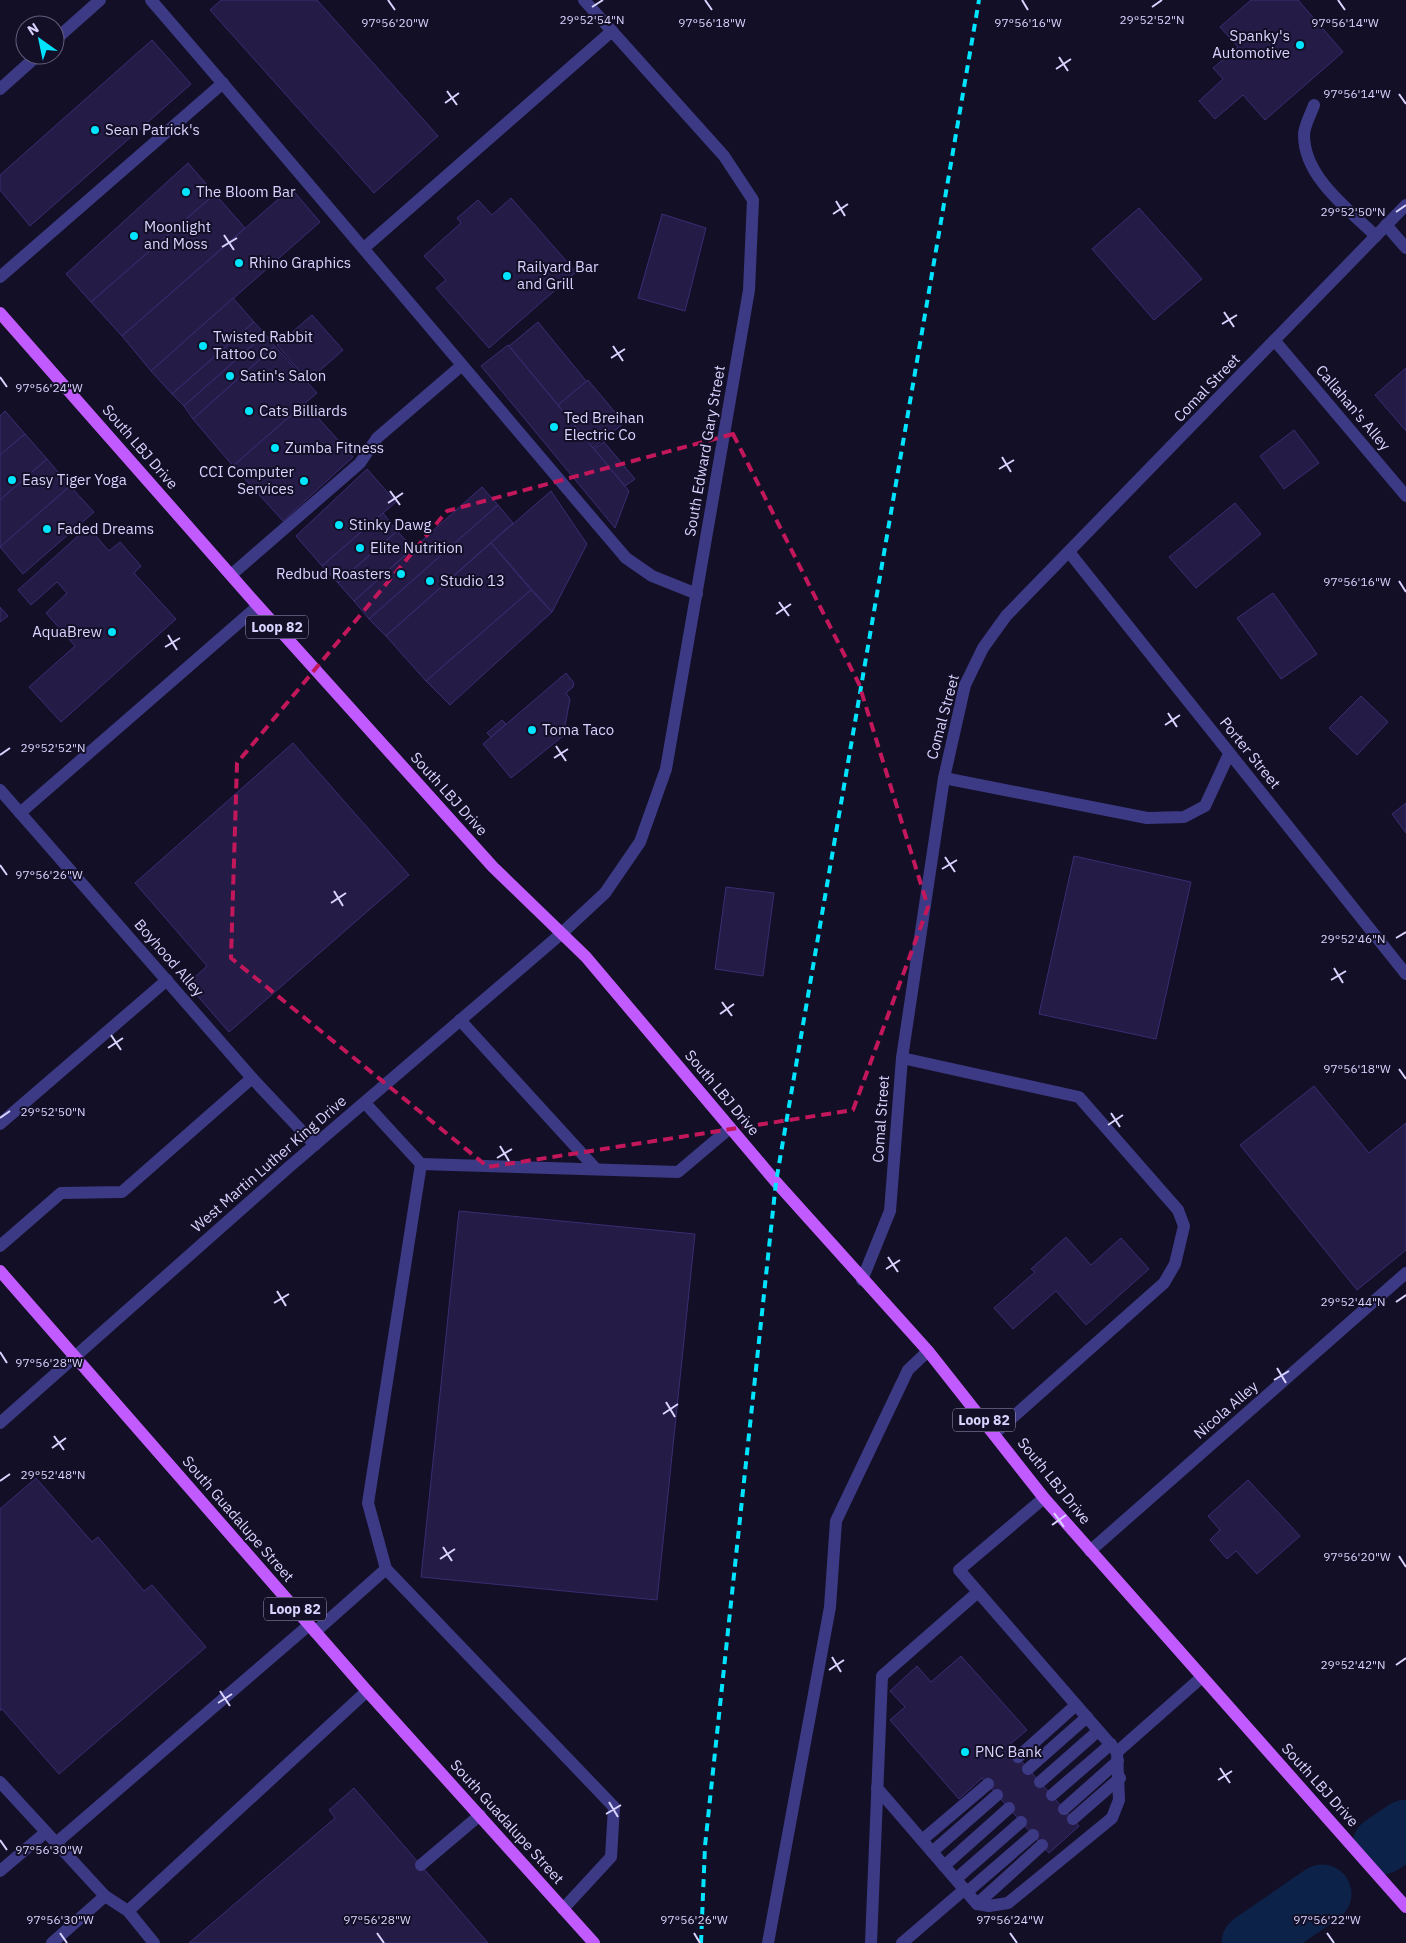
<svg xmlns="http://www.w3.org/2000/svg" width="1406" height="1943" font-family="'IBM Plex Sans',sans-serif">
<rect width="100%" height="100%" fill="#130f26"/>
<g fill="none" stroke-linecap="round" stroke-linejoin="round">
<g stroke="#0c2248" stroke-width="59">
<path d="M1382,1845L1406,1829"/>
<path d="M1251,1943L1322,1894"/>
</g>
</g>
<g fill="#241b47" stroke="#3b2d73">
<path d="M221,0H317L438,136L374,193L210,10Z"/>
<path d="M1251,0H1298L1343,52L1265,120L1243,95L1215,119L1199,101L1223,79L1213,68L1238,47L1220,27Z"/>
<path d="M152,40L191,84L30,226L0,190V175Z"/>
<path d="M188,163L215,194L91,302L66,274Z"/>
<path d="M291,188L320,222L151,371L122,336Z"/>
<path d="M215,194L245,228L122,336L91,302Z"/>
<path d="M511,198L576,272L489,348L436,288L446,280L424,256L461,223L457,218L478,200L492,215Z"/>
<path d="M1139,208L1202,279L1154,320L1092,249Z"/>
<path d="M662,214L706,228L685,311L638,298Z"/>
<path d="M233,298L254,322L172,394L151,371Z"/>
<path d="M312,315L343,350L308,381L277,345Z"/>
<path d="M254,322L265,334L184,406L172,394Z"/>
<path d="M538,322L587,382L558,405L509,346Z"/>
<path d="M265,334L275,346L193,419L184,406Z"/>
<path d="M508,345L629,491L615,528L481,366Z"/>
<path d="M275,346L317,393L233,466L193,419Z"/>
<path d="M1406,368V431L1375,395Z"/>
<path d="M588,380L624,423L593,448L558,405Z"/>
<path d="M305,403L353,457L283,521L233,466Z"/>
<path d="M5,411L25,434L0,455V416Z"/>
<path d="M1294,430L1319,463L1284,489L1260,456Z"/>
<path d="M25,434L47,459L0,500V455Z"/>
<path d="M604,442L635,479L625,486L594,449Z"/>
<path d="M47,459L70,486L0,547V500Z"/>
<path d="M367,469L396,502L322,566L296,536Z"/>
<path d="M70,486L94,512L23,574L0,547Z"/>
<path d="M482,487L498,505L369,619L354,601Z"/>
<path d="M551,491L587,544L552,612L491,543Z"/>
<path d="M1235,503L1261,534L1196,588L1169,557Z"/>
<path d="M498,505L513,523L386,636L369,619Z"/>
<path d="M383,513L397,531L338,583L322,566Z"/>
<path d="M88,527L109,551L120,542L141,566L134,573L176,619L61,722L29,687L75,646L46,613L67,593L57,582L31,605L18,590Z"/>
<path d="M397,531L413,548L354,601L338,583Z"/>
<path d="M491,543L531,590L426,681L386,636Z"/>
<path d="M531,590L552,612L450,705L426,681Z"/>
<path d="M1273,593L1317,654L1281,679L1237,618Z"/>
<path d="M0,607L8,616L0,622Z"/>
<path d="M566,673L574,683L573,687L566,693L570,699L563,736L511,778L483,744Z"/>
<path d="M1361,696L1388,722L1357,755L1329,728Z"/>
<path d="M502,720L506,724L491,737L487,733Z"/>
<path d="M293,743L409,875L229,1032L187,984L207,966L135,883Z"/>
<path d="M1406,803V833L1392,814Z"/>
<path d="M1074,856L1191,882L1156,1039L1039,1014Z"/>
<path d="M726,887L774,893L763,976L715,969Z"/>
<path d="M1314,1086L1369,1153L1406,1123V1250L1357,1290L1240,1145Z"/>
<path d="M459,1211L695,1234L657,1600L421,1577Z"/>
<path d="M1066,1237L1091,1265L1121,1238L1149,1269L1086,1325L1056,1291L1013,1329L994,1308L1035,1272L1031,1269Z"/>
<path d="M36,1478L92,1542L98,1537L144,1591L152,1585L206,1647L59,1774L2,1709L0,1711V1509Z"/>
<path d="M1248,1480L1300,1536L1257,1574L1236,1551L1227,1559L1210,1540L1220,1530L1208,1516Z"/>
<path d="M961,1656L1027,1730L1008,1746L1079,1826L1049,1853L982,1778L959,1799L890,1720L905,1707L890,1691L917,1666L931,1682Z"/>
<path d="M354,1788L488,1943H189L335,1818L329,1810Z"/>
</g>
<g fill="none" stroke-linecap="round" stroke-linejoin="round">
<g stroke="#3d3a85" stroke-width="12">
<path d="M151,0C311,185 467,372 626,558L652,576L697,594"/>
<path d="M1314,105C1311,114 1304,126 1304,135C1304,177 1348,209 1376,236"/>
<path d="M1386,225L1406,248"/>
<path d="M364,248L612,31"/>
<path d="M0,277L223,83"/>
<path d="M1275,341L1406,496"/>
<path d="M231,575L360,463L377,438L461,366"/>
<path d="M944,778L1147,818L1184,817L1205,806L1229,754"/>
<path d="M0,790L252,1078L315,1145"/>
<path d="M20,813L258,606"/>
<path d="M460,1020L596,1169"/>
<path d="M902,1058L1079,1097L1178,1210L1184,1226L1175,1264L1164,1283L995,1433"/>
<path d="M365,1103L421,1164"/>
<path d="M0,1124L167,980"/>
<path d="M0,1246L61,1193L122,1192L252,1078"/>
<path d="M386,1569L614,1807L611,1857L563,1909"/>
<path d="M315,1632L386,1569L368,1503L421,1164L678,1172L730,1128"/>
<path d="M1117,1752L1202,1677"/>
<path d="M1018,1757L1076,1705"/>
<path d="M1028,1769L1087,1717"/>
<path d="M0,1782L105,1896L52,1943"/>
<path d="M1040,1782L1098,1731"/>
<path d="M877,1788L977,1904L989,1906L1008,1903L1112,1818L1119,1800L1117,1752L959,1570L1044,1498"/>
<path d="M1052,1795L1111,1744"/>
<path d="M1064,1809L1118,1761"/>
<path d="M1073,1819L1120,1778"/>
<path d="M922,1840L988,1784"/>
<path d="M56,1843L309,1625"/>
<path d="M932,1852L997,1795"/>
<path d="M421,1865L480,1815"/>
<path d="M944,1866L1009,1808"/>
<path d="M0,1871L46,1832"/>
<path d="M956,1879L1021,1822"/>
<path d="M967,1892L1033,1835"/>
<path d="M105,1896L128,1911L154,1943"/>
<path d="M977,1904L1042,1845"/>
<path d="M128,1911L367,1691"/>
<path d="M768,1943L830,1607L836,1521L908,1370L928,1351"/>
<path d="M871,1943L882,1676L978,1592"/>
<path d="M902,1943L965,1889"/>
</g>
<g stroke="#3d3a85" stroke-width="12">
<path d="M55,40L100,0"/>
<path d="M0,89L38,55"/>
<path d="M1069,552L1406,974"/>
<path d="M862,1280L890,1211L902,1058L944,778L965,685L983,648L1006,616L1406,205"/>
<path d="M0,1423L289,1167L562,933L605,893L640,842L666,769L749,290L753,200L724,156L584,0"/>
<path d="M1090,1551L1406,1273"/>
</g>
<g stroke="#c25bff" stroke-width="12">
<path d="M0,313L258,606L493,867L586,957L776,1182L928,1351L1044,1498L1406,1907"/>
<path d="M0,1271L367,1691L594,1943"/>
</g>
<path stroke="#00e5ff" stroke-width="4" stroke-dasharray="8 6" stroke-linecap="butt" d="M701,1943L705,1846L776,1182L979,0"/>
</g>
<path fill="none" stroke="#c2185b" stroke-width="4" stroke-dasharray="10 6" stroke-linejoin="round" d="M733,434L859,684L928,907L853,1110L488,1167L231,958L237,763L447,511Z"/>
<path fill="none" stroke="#d9d4ff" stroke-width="2" d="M388,0L395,10M705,0L712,10M1022,0L1028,10M1338,0L1345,10M592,7L603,0M1152,7L1162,0M1059,57L1068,71M1056,69L1071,59M447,91L457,105M1399,94L1406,104M445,103L459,93M836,201L845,216M1396,212L1406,205M833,214L848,204M224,235L234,250M222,247L237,238M1224,312L1234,327M1222,324L1237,315M613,346L623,361M611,358L625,349M0,377L7,387M1002,457L1011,472M999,469L1014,460M390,491L400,505M388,503L403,493M1399,581L1406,592M779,602L789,616M776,614L791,604M168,635L177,650M165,647L180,638M1168,713L1177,727M1165,725L1180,715M556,746L566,761M0,755L10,748M554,758L568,749M945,857L955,872M0,865L7,875M942,869L957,860M334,891L343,906M331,903L346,893M1396,938L1406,932M1334,968L1343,983M1331,980L1346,971M722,1002L732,1016M720,1014L734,1004M111,1035L121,1050M108,1048L123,1038M1399,1069L1406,1079M1111,1113L1120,1127M0,1118L10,1111M1108,1125L1123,1115M500,1146L509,1161M497,1158L512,1149M888,1257L898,1272M886,1269L900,1260M277,1291L286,1306M1396,1302L1406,1295M274,1303L289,1294M0,1352L7,1363M1277,1368L1286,1383M1274,1380L1289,1371M666,1402L675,1417M663,1414L678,1404M54,1436L64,1450M52,1448L66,1438M0,1481L10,1474M1054,1513L1064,1527M1052,1525L1066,1515M443,1547L452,1561M1399,1556L1406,1567M440,1559L455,1549M832,1657L841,1672M1396,1665L1406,1658M829,1670L844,1660M220,1691L230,1706M218,1703L232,1694M1220,1768L1230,1783M1218,1780L1232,1771M609,1802L618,1817M606,1814L621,1805M0,1840L7,1850M60,1933L67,1943M377,1933L384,1943M694,1933L700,1943M1010,1933L1017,1943M1327,1933L1334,1943"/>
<g fill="#00e5ff" stroke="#130f26" stroke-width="2">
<circle cx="1300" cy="45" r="5"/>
<circle cx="95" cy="130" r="5"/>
<circle cx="186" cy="192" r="5"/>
<circle cx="134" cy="236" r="5"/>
<circle cx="239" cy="263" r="5"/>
<circle cx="507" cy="276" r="5"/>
<circle cx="203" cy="346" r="5"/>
<circle cx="230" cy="376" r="5"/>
<circle cx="249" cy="411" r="5"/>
<circle cx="554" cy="427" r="5"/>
<circle cx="275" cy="448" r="5"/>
<circle cx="12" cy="480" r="5"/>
<circle cx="304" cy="481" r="5"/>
<circle cx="339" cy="525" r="5"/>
<circle cx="47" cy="529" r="5"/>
<circle cx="360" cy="548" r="5"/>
<circle cx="401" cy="574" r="5"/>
<circle cx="430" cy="581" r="5"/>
<circle cx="112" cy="632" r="5"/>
<circle cx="532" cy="730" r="5"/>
<circle cx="965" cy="1752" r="5"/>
</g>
<g text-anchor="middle" stroke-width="4" stroke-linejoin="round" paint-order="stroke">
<g fill="#130f26" stroke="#9e99be" stroke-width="1">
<rect x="246" y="615.5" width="62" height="23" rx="4"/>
<rect x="953" y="1408.5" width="62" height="23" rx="4"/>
<rect x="264" y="1597.5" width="62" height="23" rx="4"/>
</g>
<g font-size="14" font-weight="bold" fill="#d9d4ff">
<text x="277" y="632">Loop 82</text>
<text x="984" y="1425">Loop 82</text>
<text x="295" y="1614">Loop 82</text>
</g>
<g font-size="15" fill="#d9d4ff" stroke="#130f26" text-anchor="start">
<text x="1290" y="41" text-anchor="end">Spanky's<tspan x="1290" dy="17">Automotive</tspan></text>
<text x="105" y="135">Sean Patrick's</text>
<text x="196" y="197">The Bloom Bar</text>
<text x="144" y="232">Moonlight<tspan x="144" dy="17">and Moss</tspan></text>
<text x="249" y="268">Rhino Graphics</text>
<text x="517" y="272">Railyard Bar<tspan x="517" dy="17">and Grill</tspan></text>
<text x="213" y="342">Twisted Rabbit<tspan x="213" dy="17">Tattoo Co</tspan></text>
<text x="240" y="381">Satin's Salon</text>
<text x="259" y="416">Cats Billiards</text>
<text x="564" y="423">Ted Breihan<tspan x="564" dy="17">Electric Co</tspan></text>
<text x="285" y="453">Zumba Fitness</text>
<text x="294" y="477" text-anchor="end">CCI Computer<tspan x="294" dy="17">Services</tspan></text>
<text x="22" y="485">Easy Tiger Yoga</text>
<text x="349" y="530">Stinky Dawg</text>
<text x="57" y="534">Faded Dreams</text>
<text x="370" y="553">Elite Nutrition</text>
<text x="391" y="579" text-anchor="end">Redbud Roasters</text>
<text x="440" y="586">Studio 13</text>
<text x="102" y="637" text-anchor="end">AquaBrew</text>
<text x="542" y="735">Toma Taco</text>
<text x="975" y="1757">PNC Bank</text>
</g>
<g font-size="15" fill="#d9d4ff" stroke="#130f26">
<text transform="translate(1207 388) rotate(-46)" y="5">Comal Street</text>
<text transform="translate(1353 408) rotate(50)" y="5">Callahan's Alley</text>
<text transform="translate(140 447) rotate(49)" y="5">South LBJ Drive</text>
<text transform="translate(705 451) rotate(-80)" y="5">South Edward Gary Street</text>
<text transform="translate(943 717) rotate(-75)" y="5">Comal Street</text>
<text transform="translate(1250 753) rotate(51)" y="5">Porter Street</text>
<text transform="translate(449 794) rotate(48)" y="5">South LBJ Drive</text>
<text transform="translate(169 958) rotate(49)" y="5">Boyhood Alley</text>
<text transform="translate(722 1093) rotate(50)" y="5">South LBJ Drive</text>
<text transform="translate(881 1119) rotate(-86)" y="5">Comal Street</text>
<text transform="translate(269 1164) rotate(-41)" y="5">West Martin Luther King Drive</text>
<text transform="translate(1226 1410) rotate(-41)" y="5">Nicola Alley</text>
<text transform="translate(1054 1481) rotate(51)" y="5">South LBJ Drive</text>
<text transform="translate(238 1519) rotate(49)" y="5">South Guadalupe Street</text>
<text transform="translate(1320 1785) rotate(48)" y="5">South LBJ Drive</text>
<text transform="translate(507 1822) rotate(48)" y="5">South Guadalupe Street</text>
</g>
</g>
<g font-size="12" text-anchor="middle" fill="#d9d4ff" stroke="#130f26" stroke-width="4" stroke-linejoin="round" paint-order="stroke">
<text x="592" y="24">29°52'54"N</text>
<text x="1152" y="24">29°52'52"N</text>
<text x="1345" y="27">97°56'14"W</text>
<text x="712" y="27">97°56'18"W</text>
<text x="1028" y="27">97°56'16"W</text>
<text x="395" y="27">97°56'20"W</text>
<text x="1357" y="98">97°56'14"W</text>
<text x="1353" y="216">29°52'50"N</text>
<text x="49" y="392">97°56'24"W</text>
<text x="1357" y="586">97°56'16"W</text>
<text x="53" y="752">29°52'52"N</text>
<text x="49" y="879">97°56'26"W</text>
<text x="1353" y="943">29°52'46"N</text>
<text x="1357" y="1073">97°56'18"W</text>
<text x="53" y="1116">29°52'50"N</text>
<text x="1353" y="1306">29°52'44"N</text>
<text x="49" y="1367">97°56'28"W</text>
<text x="53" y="1479">29°52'48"N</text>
<text x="1357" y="1561">97°56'20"W</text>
<text x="1353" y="1669">29°52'42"N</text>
<text x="49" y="1854">97°56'30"W</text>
<text x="60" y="1924">97°56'30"W</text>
<text x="377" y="1924">97°56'28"W</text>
<text x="694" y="1924">97°56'26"W</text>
<text x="1010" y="1924">97°56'24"W</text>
<text x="1327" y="1924">97°56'22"W</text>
</g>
<g transform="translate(40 40) rotate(327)"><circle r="24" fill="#130f26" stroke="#625e7d"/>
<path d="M0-4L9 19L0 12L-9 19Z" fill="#00e5ff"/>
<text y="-8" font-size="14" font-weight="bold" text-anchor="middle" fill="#d9d4ff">N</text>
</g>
</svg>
